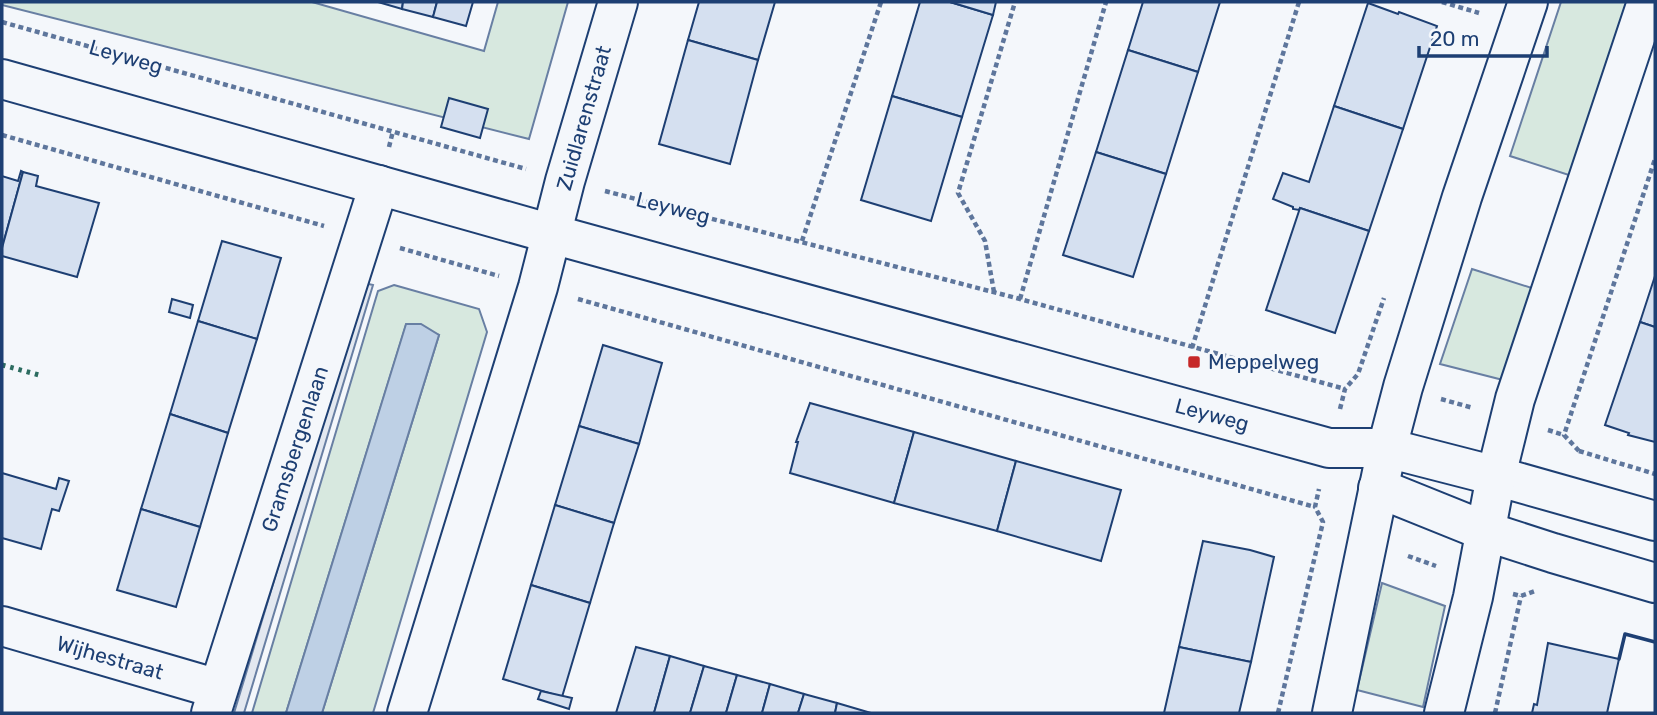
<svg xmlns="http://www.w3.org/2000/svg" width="1657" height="715" font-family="Rubik,sans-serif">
<rect width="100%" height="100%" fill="#f4f7fb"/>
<g fill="#d7e8df" stroke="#687fa3" stroke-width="2">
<path d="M2,2H312L484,51L498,2H568L529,139L2,5Z"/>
<path d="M1561,2H1633L1575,177L1510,156Z"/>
<path d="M1472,269L1538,290L1507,381L1440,364Z"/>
<path d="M394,285L479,309L487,332L373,713H322L439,335L406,325L286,713H252L378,291Z"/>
<path d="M1382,583L1445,606L1423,707L1357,690Z"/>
</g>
<path fill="#e3e8f0" stroke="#687fa3" stroke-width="2" d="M364,283L373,285L244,713H234Z"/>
<path fill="#bed0e5" stroke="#687fa3" stroke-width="2" d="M406,324H421L439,335L322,713H286Z"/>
<g fill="#d5e0f0" stroke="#1d3f73" stroke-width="2">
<path d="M378,2H403L402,9Z"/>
<path d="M403,2H437L433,17L402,9Z"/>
<path d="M437,2H473L466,26L433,17Z"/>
<path d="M699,2H775L758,60L688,40Z"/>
<path d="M920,2H950L993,15L962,117L892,96Z"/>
<path d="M950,2H996L993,15Z"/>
<path d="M1143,2H1220L1198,72L1128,50Z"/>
<path d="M1368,3L1398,14L1399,12L1437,26L1403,129L1334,106Z"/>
<path d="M688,40L758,60L730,164L659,144Z"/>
<path d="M1128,50L1198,72L1166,174L1096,152Z"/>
<path d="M892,96L962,117L931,221L861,200Z"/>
<path d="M449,98L488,109L480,138L441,127Z"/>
<path d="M1334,106L1403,129L1369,231L1300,208L1299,210L1293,209V207L1273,199L1283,173L1309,182Z"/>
<path d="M1096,152L1166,174L1133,277L1063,255Z"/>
<path d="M21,171L23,172L2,248V176L18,181Z"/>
<path d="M23,172L38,176L36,186L99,203L77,277L2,256V248Z"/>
<path d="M1300,208L1369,231L1335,333L1266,310Z"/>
<path d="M222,241L281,258L257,339L198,321Z"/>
<path d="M1655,276V327L1640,322Z"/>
<path d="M172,299L193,305L190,318L169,312Z"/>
<path d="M198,321L257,339L228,433L170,414Z"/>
<path d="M1640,322L1655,327V442L1628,435L1629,433L1605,425Z"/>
<path d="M603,345L662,363L639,444L579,426Z"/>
<path d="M810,403L914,432L894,503L790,473L798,442H796Z"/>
<path d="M170,414L228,433L200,527L141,509Z"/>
<path d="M579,426L639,444L614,523L555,505Z"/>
<path d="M914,432L1016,461L997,531L894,503Z"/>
<path d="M1016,461L1121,490L1101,561L997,531Z"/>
<path d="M2,473L56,489L59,478L69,481L59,511L52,509L41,549L2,538Z"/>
<path d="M555,505L614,523L590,603L531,585Z"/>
<path d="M141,509L200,527L176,607L117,590Z"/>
<path d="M1203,541L1250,550L1274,557L1251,662L1179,647Z"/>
<path d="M531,585L590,603L562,697L503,679Z"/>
<path d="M1548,643L1619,659L1607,713H1532L1534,704L1537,705Z"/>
<path d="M636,647L670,656L654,713H616Z"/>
<path d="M1179,647L1251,662L1239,713H1164Z"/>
<path d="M670,656L704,666L690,713H654Z"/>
<path d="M704,666L737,675L726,713H690Z"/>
<path d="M737,675L770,684L762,713H726Z"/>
<path d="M770,684L804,694L798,713H762Z"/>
<path d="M541,691L572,698L569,709L538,699Z"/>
<path d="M804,694L837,703L835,713H798Z"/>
<path d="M837,703L871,713H835Z"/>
</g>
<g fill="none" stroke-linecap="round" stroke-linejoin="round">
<g stroke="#1d3f73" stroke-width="42">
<g id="street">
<path d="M2,79L552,234L1329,448H1387"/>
<path d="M2,626L218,689"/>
<path d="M211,713L379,185"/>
<path d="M407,713L538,287L565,181L618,2"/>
</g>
</g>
<g stroke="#1d3f73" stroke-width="42">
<g id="secondary">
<path d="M1387,448L1496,476L1655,521"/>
<path d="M1378,488L1485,531L1553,553L1655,583"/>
<path d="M1332,713L1387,448L1403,387L1462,197L1528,2"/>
<path d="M1444,713L1473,597L1496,476L1515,399L1647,2"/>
</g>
</g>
<g stroke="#5e769c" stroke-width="4.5" stroke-dasharray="5 3.5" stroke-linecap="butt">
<path d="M1442,2L1479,13"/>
<path d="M2,22L526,169"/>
<path d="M2,135L324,226"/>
<path d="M389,147L393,131"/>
<path d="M605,191L1020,299L1345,389"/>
<path d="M802,241L881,2"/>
<path d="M400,248L499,276"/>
<path d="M994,292L985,241L958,193L1015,2"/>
<path d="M578,299L1315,507"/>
<path d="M1020,299L1106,2"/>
<path d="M1192,348L1299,2"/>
<path d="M1441,399L1473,408"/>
<path d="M1340,409L1345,389L1358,374L1384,298"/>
<path d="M1548,430L1564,435"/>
<path d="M1579,451L1564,435L1655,159"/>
<path d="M1579,451L1655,474"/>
<path d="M1408,556L1436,566"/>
<path d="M1513,594L1521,596L1535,591"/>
<path d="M1278,713L1323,522L1315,507L1319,489"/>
<path d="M1495,713L1521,596"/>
</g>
<use href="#street" stroke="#f4f7fb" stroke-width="38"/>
<use href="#secondary" stroke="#f4f7fb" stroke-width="38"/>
<path stroke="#2c6c60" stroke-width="5" stroke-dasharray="3.5 5" stroke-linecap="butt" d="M2,365L43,376"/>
<path stroke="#1d3f73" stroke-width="3.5" d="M1619,659L1625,634L1655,642"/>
</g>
<rect fill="#c62828" stroke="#f4f7fb" stroke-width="2.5" x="1187" y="355" width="14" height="14" rx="3.5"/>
<g text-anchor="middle" stroke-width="5" stroke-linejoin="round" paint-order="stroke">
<g font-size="21" fill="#1d3f73" stroke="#f4f7fb">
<text transform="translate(126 57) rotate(16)" y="7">Leyweg</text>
<text transform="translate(584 118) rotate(-74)" y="7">Zuidlarenstraat</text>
<text transform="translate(673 208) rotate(14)" y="7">Leyweg</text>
<text transform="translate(1212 415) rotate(15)" y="7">Leyweg</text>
<text transform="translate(295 449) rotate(-72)" y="7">Gramsbergenlaan</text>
<text transform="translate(110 658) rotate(16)" y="7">Wijhestraat</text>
</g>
<g font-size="21" fill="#1d3f73" stroke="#f4f7fb" text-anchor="start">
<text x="1208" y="369">Meppelweg</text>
</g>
</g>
<rect width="1657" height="715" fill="none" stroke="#1d3f73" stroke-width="7"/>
<path d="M1419 46v10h128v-10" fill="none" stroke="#1d3f73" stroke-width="3.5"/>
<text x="1430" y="46" font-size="21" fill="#1d3f73" stroke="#f4f7fb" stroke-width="5" paint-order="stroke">20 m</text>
</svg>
